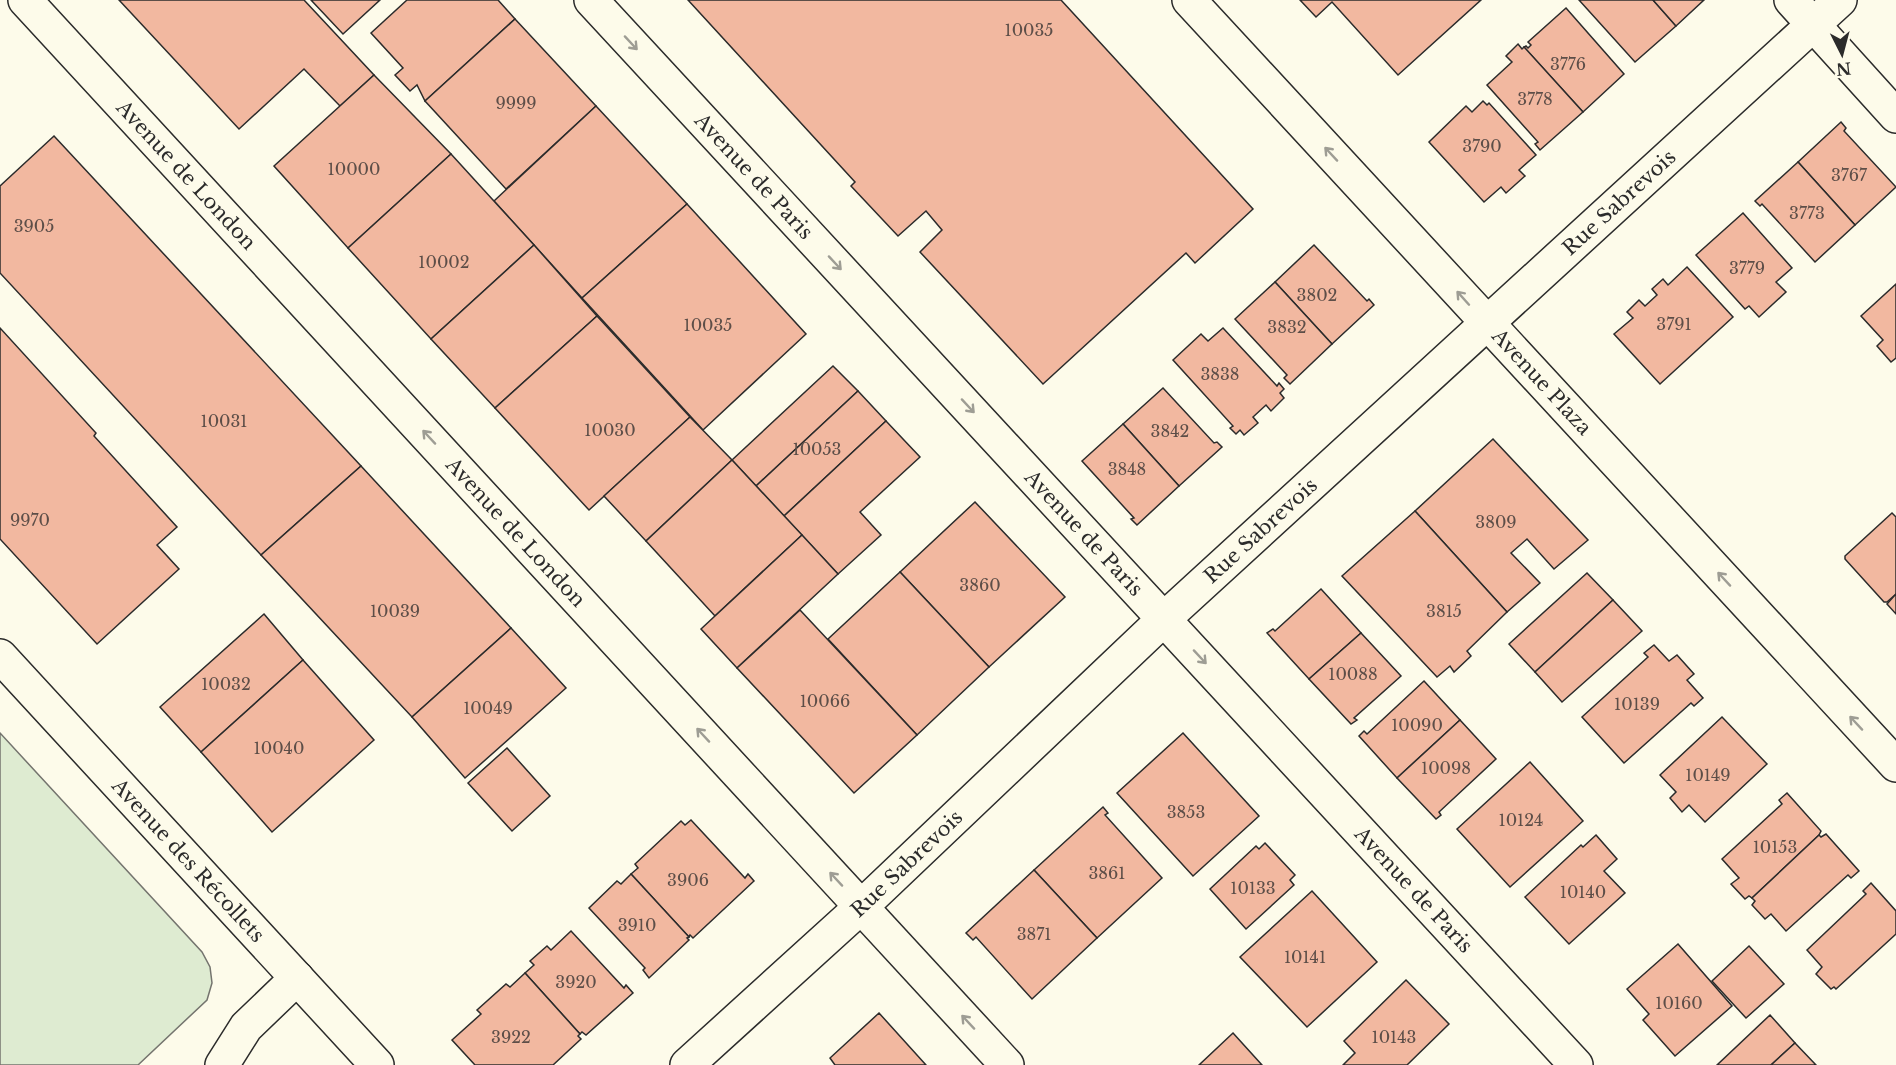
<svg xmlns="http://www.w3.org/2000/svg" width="1896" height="1065" font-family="'Libre Baskerville',serif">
<rect width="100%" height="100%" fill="#fdfbea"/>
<path fill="#deebd1" stroke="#74746e" stroke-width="1.5" d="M0,733L202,952L210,967L212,983L207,1000L138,1065H0Z"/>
<g fill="#f2b8a0" stroke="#2b2b2b" stroke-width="1.5">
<path d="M119,0H304L374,75L340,106L304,69L239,129Z"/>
<path d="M311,0H380L343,34Z"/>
<path d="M407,0H498L515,19L425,101L417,85L410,91L395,75L403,68L371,33Z"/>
<path d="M688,0H1061L1253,209L1195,263L1186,253L1043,384L920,252L942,230L926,211L898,236L851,186L855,182Z"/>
<path d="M1300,0H1481L1398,75L1332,2L1316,17Z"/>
<path d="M1579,0H1653L1676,26L1635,62Z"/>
<path d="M1653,0H1704L1676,26Z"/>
<path d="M1566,8L1624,74L1583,112L1524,47L1526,46L1528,48L1531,45L1528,42Z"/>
<path d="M515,19L596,106L506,189L425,101Z"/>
<path d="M1518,44L1522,49L1524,47L1583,112L1540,150L1535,144L1538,142L1487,85L1512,62L1506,56Z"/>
<path d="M374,75L451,154L348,248L274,166Z"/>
<path d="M1483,101L1487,105L1489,103L1536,155L1519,170L1525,176L1506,193L1501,187L1484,202L1429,142L1466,106L1472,112Z"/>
<path d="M596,106L687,204L582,298L494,201Z"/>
<path d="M1841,122L1846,128L1844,131L1896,187L1855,225L1798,162Z"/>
<path d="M54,136L361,466L261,555L0,273V186Z"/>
<path d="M451,154L534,245L431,339L348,248Z"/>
<path d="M1798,162L1855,225L1815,262L1762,204L1760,206L1755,201Z"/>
<path d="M687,204L806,334L703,430L582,298Z"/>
<path d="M1743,213L1792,268L1776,282L1786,292L1759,317L1749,306L1745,309L1696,255Z"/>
<path d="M534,245L597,316L495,408L431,339Z"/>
<path d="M1314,245L1367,301L1369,299L1374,305L1332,344L1275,282Z"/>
<path d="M1687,267L1733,317L1660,384L1614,334L1633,318L1627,312L1639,300L1645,306L1657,295L1652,289L1663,279L1668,285Z"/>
<path d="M1275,282L1332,344L1290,384L1284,378L1287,375L1235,319Z"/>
<path d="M1896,284V358L1891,362L1877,346L1883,340L1861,316Z"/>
<path d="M597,316L690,417L589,510L495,408Z"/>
<path d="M0,328L96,433L94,436L177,527L157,545L179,569L97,644L0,539Z"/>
<path d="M1223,328L1277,386L1279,383L1284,389L1280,393L1284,398L1271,411L1266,405L1253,417L1258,423L1244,435L1240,430L1236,434L1230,428L1233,426L1173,360L1201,334L1208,341Z"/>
<path d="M833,366L858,391L756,486L732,460Z"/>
<path d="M1163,388L1214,443L1217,442L1222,447L1179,486L1123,424Z"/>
<path d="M858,391L886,421L784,516L756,486Z"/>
<path d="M690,417L732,460L646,541L604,496Z"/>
<path d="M886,421L920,457L860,512L881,535L838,574L784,516Z"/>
<path d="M1123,424L1179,486L1137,525L1131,519L1134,518L1082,461Z"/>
<path d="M1493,439L1588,540L1554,569L1527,539L1511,553L1540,583L1507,612L1415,511Z"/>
<path d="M732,460L802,535L715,616L646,541Z"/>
<path d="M361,466L511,628L412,717L261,555Z"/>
<path d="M975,502L1065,597L989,667L900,572Z"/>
<path d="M1415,511L1507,612L1467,651L1471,656L1454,672L1450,666L1437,677L1342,576Z"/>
<path d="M1892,513L1896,517V594L1887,602H1884L1845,559V556Z"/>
<path d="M802,535L838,574L737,668L701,629Z"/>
<path d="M900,572L989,667L917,735L828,639Z"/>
<path d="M1587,573L1613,600L1535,672L1509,644Z"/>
<path d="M1321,589L1361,633L1309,679L1267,633L1273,629L1275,631Z"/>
<path d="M1896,594V614L1887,604Z"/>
<path d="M1613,600L1642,631L1562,702L1535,672Z"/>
<path d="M800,610L917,735L854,793L737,668Z"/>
<path d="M264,614L303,660L201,752L160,707Z"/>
<path d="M511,628L566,688L465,778L412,717Z"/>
<path d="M1361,633L1401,676L1354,718L1357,720L1351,724L1309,679Z"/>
<path d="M1654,645L1669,661L1677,655L1694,674L1687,680L1703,698L1694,706L1691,703L1624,763L1582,717L1648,657L1644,653Z"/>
<path d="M303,660L374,740L272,832L201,752Z"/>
<path d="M1424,681L1460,720L1397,778L1359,736L1364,731L1367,734Z"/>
<path d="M1722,717L1767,764L1705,822L1689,805L1682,812L1670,798L1676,792L1660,775Z"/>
<path d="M1460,720L1496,759L1439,812L1441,815L1436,819L1397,778Z"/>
<path d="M1183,733L1259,816L1193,876L1117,793Z"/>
<path d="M507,748L550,796L512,831L468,783Z"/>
<path d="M1530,762L1583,821L1510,887L1457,829Z"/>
<path d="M1787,793L1821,831L1819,835L1752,898L1749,896L1745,899L1731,884L1739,878L1722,859L1782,804L1779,800Z"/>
<path d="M1103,807L1108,813L1105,815L1162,878L1097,938L1034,870Z"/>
<path d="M691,820L745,878L748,874L754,881L693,938L690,935L689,937L631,874L638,868L635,864L681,821L685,825Z"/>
<path d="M1826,834L1859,871L1851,878L1848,875L1786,931L1771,914L1765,919L1752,905L1755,901L1752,898L1819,835L1821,837Z"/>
<path d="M1596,835L1617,859L1604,871L1625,893L1569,944L1525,897L1581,845L1583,847Z"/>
<path d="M1265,843L1295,875L1290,880L1294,885L1246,929L1210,889L1256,846L1259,849Z"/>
<path d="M1034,870L1097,938L1032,999L976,937L973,940L966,933Z"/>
<path d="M631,874L689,937L687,938L689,940L649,978L643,970L645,968L589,908L617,881L621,884Z"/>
<path d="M1871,883L1896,911V934L1836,989L1834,987L1831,989L1816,974L1822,967L1807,950L1866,894L1863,891Z"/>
<path d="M1312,891L1377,962L1307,1027L1240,957Z"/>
<path d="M571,931L624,988L626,985L633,993L586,1035L582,1032L580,1034L525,973L534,965L530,961L547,946L551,950Z"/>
<path d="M1678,944L1732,1006L1675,1056L1643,1020L1649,1014L1627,989Z"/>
<path d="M1749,946L1784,984L1746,1018L1712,981Z"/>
<path d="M525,973L580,1034L578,1036L581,1039L553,1065H475L452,1040L481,1014L477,1010L506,984L510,987Z"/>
<path d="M1406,980L1449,1024L1407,1065H1343L1355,1053L1344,1041Z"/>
<path d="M879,1013L926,1065H835L830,1058Z"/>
<path d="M1770,1015L1795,1043L1771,1065H1717Z"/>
<path d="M1233,1033L1262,1065H1199Z"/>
<path d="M1795,1043L1816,1065H1771Z"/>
</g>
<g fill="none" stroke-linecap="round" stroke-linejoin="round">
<g stroke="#2b2b2b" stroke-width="36">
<g id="minor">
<path id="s1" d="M25,0L1007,1065"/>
<path id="s2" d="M591,0L1576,1065"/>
<path id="s3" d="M1189,0L1896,765"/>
<path d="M1791,0L1896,116"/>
<path id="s4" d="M0,656L377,1065"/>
<path d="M222,1065L246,1027L297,978"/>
<path id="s5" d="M687,1065L861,907L1165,618L1840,0"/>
</g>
</g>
<use href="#minor" stroke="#fdfbea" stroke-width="33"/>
</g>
<defs><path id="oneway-shaft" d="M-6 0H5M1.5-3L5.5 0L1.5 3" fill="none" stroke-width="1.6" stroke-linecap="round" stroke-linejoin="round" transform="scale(1.5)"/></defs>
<g stroke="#9e9d94">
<use href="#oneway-shaft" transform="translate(631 43) rotate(47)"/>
<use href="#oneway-shaft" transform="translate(1331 154) rotate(-133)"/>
<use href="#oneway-shaft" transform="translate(835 263) rotate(47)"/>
<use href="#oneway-shaft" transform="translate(1463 298) rotate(-132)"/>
<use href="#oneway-shaft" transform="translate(968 406) rotate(47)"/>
<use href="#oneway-shaft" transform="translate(429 437) rotate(-133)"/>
<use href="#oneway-shaft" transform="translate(1724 579) rotate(-133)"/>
<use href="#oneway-shaft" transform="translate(1200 657) rotate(47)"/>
<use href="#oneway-shaft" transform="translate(1856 723) rotate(-133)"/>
<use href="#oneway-shaft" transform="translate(703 735) rotate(-133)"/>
<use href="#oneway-shaft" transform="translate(836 879) rotate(-133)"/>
<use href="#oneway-shaft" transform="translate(968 1022) rotate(-133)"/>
</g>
<g text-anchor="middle" stroke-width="4.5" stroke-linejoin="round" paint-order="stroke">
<g font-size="16" fill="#5d4e48">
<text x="1029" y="36">10035</text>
<text x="1568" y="70">3776</text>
<text x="1535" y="105">3778</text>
<text x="516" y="109">9999</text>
<text x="1482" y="152">3790</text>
<text x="354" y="175">10000</text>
<text x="1849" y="181">3767</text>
<text x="1807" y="219">3773</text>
<text x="34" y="232">3905</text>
<text x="444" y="268">10002</text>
<text x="1747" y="274">3779</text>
<text x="1317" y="301">3802</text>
<text x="1674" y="330">3791</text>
<text x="708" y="331">10035</text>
<text x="1287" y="333">3832</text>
<text x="1220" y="380">3838</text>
<text x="224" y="427">10031</text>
<text x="610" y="436">10030</text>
<text x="1170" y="437">3842</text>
<text x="817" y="455">10053</text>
<text x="1127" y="475">3848</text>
<text x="30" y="526">9970</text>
<text x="1496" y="528">3809</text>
<text x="980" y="591">3860</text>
<text x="395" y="617">10039</text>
<text x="1444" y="617">3815</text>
<text x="1353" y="680">10088</text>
<text x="226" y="690">10032</text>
<text x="825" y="707">10066</text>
<text x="1637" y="710">10139</text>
<text x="488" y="714">10049</text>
<text x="1417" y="731">10090</text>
<text x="279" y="754">10040</text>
<text x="1446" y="774">10098</text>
<text x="1708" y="781">10149</text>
<text x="1186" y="818">3853</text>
<text x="1521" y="826">10124</text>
<text x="1775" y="853">10153</text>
<text x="1107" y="879">3861</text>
<text x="688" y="886">3906</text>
<text x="1253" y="894">10133</text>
<text x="1583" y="898">10140</text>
<text x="637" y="931">3910</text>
<text x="1034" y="940">3871</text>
<text x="1305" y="963">10141</text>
<text x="576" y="988">3920</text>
<text x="1679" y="1009">10160</text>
<text x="511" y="1043">3922</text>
<text x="1394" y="1043">10143</text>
</g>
<g font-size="20" fill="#2b2b2b" stroke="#fdfbea">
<text dy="7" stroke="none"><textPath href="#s1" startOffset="238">Avenue de London</textPath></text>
<text dy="7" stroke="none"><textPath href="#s2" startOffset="240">Avenue de Paris</textPath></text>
<text dy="7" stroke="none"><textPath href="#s5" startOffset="1270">Rue Sabrevois</textPath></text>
<text dy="7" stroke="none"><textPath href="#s3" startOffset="520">Avenue Plaza</textPath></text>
<text dy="7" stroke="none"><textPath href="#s5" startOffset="784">Rue Sabrevois</textPath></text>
<text dy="7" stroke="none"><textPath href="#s1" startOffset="724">Avenue de London</textPath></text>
<text dy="7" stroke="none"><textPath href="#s2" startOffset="726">Avenue de Paris</textPath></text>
<text dy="7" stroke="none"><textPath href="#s4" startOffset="278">Avenue des Récollets</textPath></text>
<text dy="7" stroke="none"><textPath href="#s5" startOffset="298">Rue Sabrevois</textPath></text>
<text dy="7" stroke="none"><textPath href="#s2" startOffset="1212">Avenue de Paris</textPath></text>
</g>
</g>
<g transform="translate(1842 54) rotate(174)" stroke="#fdfbea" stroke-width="4.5" paint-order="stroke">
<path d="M0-4.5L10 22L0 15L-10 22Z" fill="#2b2b2b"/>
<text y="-9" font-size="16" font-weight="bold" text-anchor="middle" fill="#2b2b2b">N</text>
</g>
</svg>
